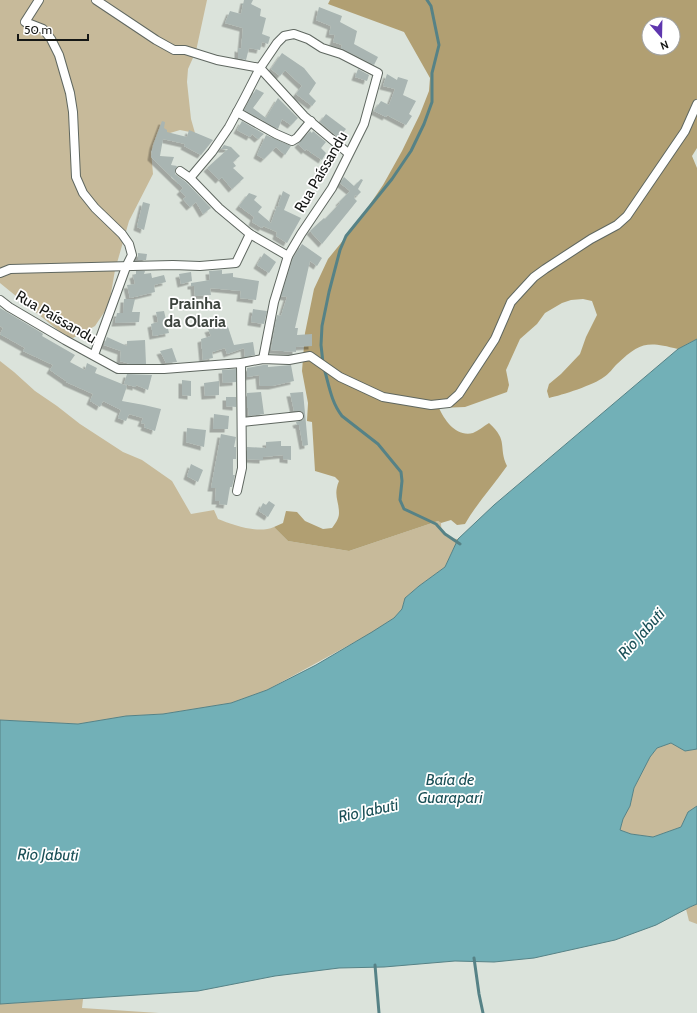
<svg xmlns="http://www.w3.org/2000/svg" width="697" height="1013" font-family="Cabin,sans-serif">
<defs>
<filter id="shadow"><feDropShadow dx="-3.5" dy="3.5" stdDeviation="0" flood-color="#0004"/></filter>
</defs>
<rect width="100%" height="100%" fill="#dbe3db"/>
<g fill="#c7ba9a">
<path d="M0,0H207L196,51L188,69L187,82L191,119L195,133L180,130L160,136L151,151L153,174L129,221L115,270L109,305L95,326L73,338L65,336L0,283Z"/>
<path d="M0,361L14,372L35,391L57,406L80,424L123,452L142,460L172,481L191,514L214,510L218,519C233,525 258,534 274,527L288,541L349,551L438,521L441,523C441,535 446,539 458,539L445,567L419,586L405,598L402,609L394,618L373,632L267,690L231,703L163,714L126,716L78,724L0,720Z"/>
<path d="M671,743L685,751L697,749V806L688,812L681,827L653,837L631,834L620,830L623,819L630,806L634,788L650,757L657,748Z"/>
<path d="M697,904V924L689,921L686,909Z"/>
<path d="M83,999L82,1008L159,1013H0V1004Z"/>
</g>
<path fill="#b19f72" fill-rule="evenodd" d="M330,0H697V148L692,156L697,168V339L678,349C647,341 640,342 617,364C613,368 609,374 604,377C594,385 562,395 549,398L547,391L549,384L561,374L580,354L586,337L597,315L592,301L583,299L571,300L562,303L545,313L537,324L520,339L506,370L509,385L507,392L465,407L439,408C445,421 456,437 473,433C478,431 484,426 489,423C509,441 498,447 507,466C493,486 477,503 465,524L457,525L451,520L441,523L438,521L349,551L288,541L274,527L283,523L286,511L297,512L305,521L323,529L332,528C335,524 339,519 339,513C339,501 333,495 339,481L335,477L315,471L312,422L307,421L308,403L302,371L305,333L314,289L328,259L358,222L383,185L402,151L420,114L429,91L430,78L404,32L328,4ZM649,24H673V48H649Z"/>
<path fill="#72b0b7" stroke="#568286" d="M697,339V749L685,751L671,743L657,748L650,757L634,788L630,806L623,819L620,830L631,834L653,837L681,827L688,812L697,806V904L690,907L656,925L615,940L534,958L494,962L455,961L384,967L339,968L275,976L198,991L0,1004V720L78,724L126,716L163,714L231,703L267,690L316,665L372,632L394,618L402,609L405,598L419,586L445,567L458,539L494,505L678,349Z"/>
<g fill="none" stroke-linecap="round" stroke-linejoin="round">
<g stroke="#568286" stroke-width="3">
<path d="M323,363L321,345L322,326L329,292L340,250L346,236L392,179L411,151L424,124L432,102V73L439,45L431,6L427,0"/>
<path d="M324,368C329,385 331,402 342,416L378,444L401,472L402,481L400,500L404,509L436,524L445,534L460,544"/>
<path d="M474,958L479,994L483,1013"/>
<path d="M375,965L379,1013"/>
</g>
</g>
<g fill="#a9b5b2" filter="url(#shadow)">
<path d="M244,0H253L251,4L261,9L260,16L266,18L262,34L270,37L268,44L262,42L260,50L249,48L246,60L238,58V48L241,49L243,28L225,23L230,11L241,14Z"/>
<path d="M319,7L342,16L340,22L357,31L354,44L378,57L374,65L341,48L342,45L333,42L335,35L329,34L331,26L316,20Z"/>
<path d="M282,53L304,68L316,83L309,94L316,101L312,106L296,94L302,86L285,70L280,76L271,69Z"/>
<path d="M358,69L369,75L367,81L355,77Z"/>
<path d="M387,74L397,80L398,77L408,80L403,95L416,101L409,114L412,116L406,125L387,115L386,117L374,111L381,101L389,105L395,89L383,86Z"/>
<path d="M256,89L264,93L253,108L266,118L278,98L298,118L291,125L282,119L278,129L244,110Z"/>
<path d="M326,114L346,129L339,138L320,122Z"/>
<path d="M162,121L165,122L164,128L167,130V132L187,137L189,130L213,140L201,155L184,146L185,144L163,139L160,156L174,157L171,165L177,166L175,170V174L186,182L211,208L203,214L196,202L190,207L183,199L186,197L180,191L183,188L151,157L153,145Z"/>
<path d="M242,121L264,134L258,139L252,134L250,137L237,130Z"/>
<path d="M310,131L312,133L313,131L326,142L321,148L326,153L322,160L306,149L305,151L298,144Z"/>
<path d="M266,135L291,146L285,155L276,147L264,159L257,155Z"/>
<path d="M224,145L231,147L240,156L233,162L236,166L233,168L244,178L232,189L222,177L219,180L207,168L228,149H221Z"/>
<path d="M344,177L354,186L361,179L363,180L358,189L361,192L357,196L355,195L354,198L357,201L322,244L310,231L324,218L325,219L340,203L339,202L350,191L340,183Z"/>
<path d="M283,191L290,195L284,210L301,218L287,243L276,236L277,232L263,226L262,228L252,222L254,217L239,206L249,193L257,196L254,200L262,207L258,212L271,223L277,206L280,207L278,205Z"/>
<path d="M143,202L150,204L144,230L137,227Z"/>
<path d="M302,244L322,258L317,266L310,261L295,328H298L297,335L312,334V346L296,347V352L271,350L277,315L281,316L287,297L281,296L293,258Z"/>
<path d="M138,253L147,254L146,260H138Z"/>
<path d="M264,253L276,262L269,273L257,265Z"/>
<path d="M222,270V274L233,273V277L259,281L256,300L240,298L241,291L210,288L211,295L195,296L194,286H191V283L210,280L209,271Z"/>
<path d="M136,271H145L144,274L151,273L152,278L164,275L166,282L154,285L155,292L130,298L127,285L135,284L133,275L136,274Z"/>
<path d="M191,272L192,281L181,284L179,274Z"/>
<path d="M124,299H135L132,312H140L139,322L115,323L117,313H123Z"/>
<path d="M0,308L42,333L43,334L42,336L75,355L70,362L85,370L87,363L97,368L95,373L127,386L122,401L144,405L161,409L155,431L144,427L145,424L141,423L143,418L129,414L126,421L118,418L121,410L103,401L100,407L90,401L93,394L66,382V381L50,370L53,365L23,351L25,348L0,334L3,328L0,326Z"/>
<path d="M253,309L267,311L264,324L251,322Z"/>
<path d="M164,311L169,333L153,336L151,324L158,322L156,312Z"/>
<path d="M227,324L234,345L253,342L255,355L245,357L244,348L227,354L225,348L212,352L213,358L203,360L201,339L211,336L208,329Z"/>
<path d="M107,337L127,346V341L145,340L146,364H130L120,361L121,351L104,345Z"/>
<path d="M172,348L177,362L166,363L160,351Z"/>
<path d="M263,365H268V367L291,365L294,381L272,386H260L259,375L247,377V368Z"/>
<path d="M236,369V382L223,383L222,370Z"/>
<path d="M127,374L152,375L148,390L136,385V387L124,384Z"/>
<path d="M182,380L191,381V396L182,395Z"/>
<path d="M219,381V395L205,396L204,383Z"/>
<path d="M261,392L264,414L249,416L248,408H247V393Z"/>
<path d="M303,392L308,445L303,446L299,425H297L296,422L303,420L304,415L301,411H294L290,393Z"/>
<path d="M226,397H236V407L226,406Z"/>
<path d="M214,414L229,416L228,429H213Z"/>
<path d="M187,428L206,430L204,447L186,442Z"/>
<path d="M221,434L236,437L234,447H236V459H233V475H235L232,487H230L227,505L219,504L220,501H215L216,488H211Z"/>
<path d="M281,441V446H291V460L283,459V455L263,457V460L247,459V447L266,448V442Z"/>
<path d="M191,464L203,470L198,482L187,476Z"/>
<path d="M269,501L275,505L268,517L259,511L263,503L266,505Z"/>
</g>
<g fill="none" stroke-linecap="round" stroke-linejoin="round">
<g stroke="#5f6760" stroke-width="10">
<g id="street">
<path d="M39,0L25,22L43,29L51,39L59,55L70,93L73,112L76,177L83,193L95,208L122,234L129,244L132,255L126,267L94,355"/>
<path d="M96,0L156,40L174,50H185L217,60L260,68L304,116L348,153"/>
<path d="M237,112L276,134L292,141L297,138L311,121"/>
<path d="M180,171L190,178L219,208L250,234L288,256"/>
<path d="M190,178L212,152L229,127L243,101L260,68L277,43L284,36L294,34L308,39L322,48L341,54L378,73L364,124L332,188L301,234L288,256L274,302L263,359"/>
<path d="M0,273L10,269L173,265L200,266L236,263L250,234"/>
<path d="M0,300L9,307L65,340L118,369H164L241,363L263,359L289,360L310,356L340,377L383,397L431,405L449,403L459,394L495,339L511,302L522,290L534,277L545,269L591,239L617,225L627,216L685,131L697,104"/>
<path d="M242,422L299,416"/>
<path d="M237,491L242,468L241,363"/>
</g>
</g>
<use href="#street" stroke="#fff" stroke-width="8"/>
</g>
<g text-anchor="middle" stroke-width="3.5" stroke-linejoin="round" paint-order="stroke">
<g font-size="15" fill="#151715" stroke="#fff">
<text transform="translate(321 172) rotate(-60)" y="5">Rua Paíssandu</text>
<text transform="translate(56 317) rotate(30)" y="5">Rua Paíssandu</text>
</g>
<g font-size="16" font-weight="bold" fill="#3c433d" stroke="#fff">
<text x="195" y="309">Prainha<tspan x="195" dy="18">da Olaria</tspan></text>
</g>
<g font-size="16" font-style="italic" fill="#1a5057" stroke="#fff">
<text transform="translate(641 633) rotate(-48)" y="6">Rio Jabuti</text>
<text x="450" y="785">Baía de<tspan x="450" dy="18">Guarapari</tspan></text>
<text transform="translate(368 810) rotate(-12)" y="6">Rio Jabuti</text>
<text transform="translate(48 854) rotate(1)" y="6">Rio Jabuti</text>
</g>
</g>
<g transform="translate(661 36) rotate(160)"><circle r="19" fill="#ffffff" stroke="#a1a2a1"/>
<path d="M0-3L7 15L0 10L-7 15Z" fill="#5e36ae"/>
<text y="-6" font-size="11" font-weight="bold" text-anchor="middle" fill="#151715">N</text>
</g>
<path d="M18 34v6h70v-6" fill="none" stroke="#151715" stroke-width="2"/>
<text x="24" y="34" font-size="12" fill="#151715" stroke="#ffffff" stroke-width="3" paint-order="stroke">50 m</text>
</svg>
